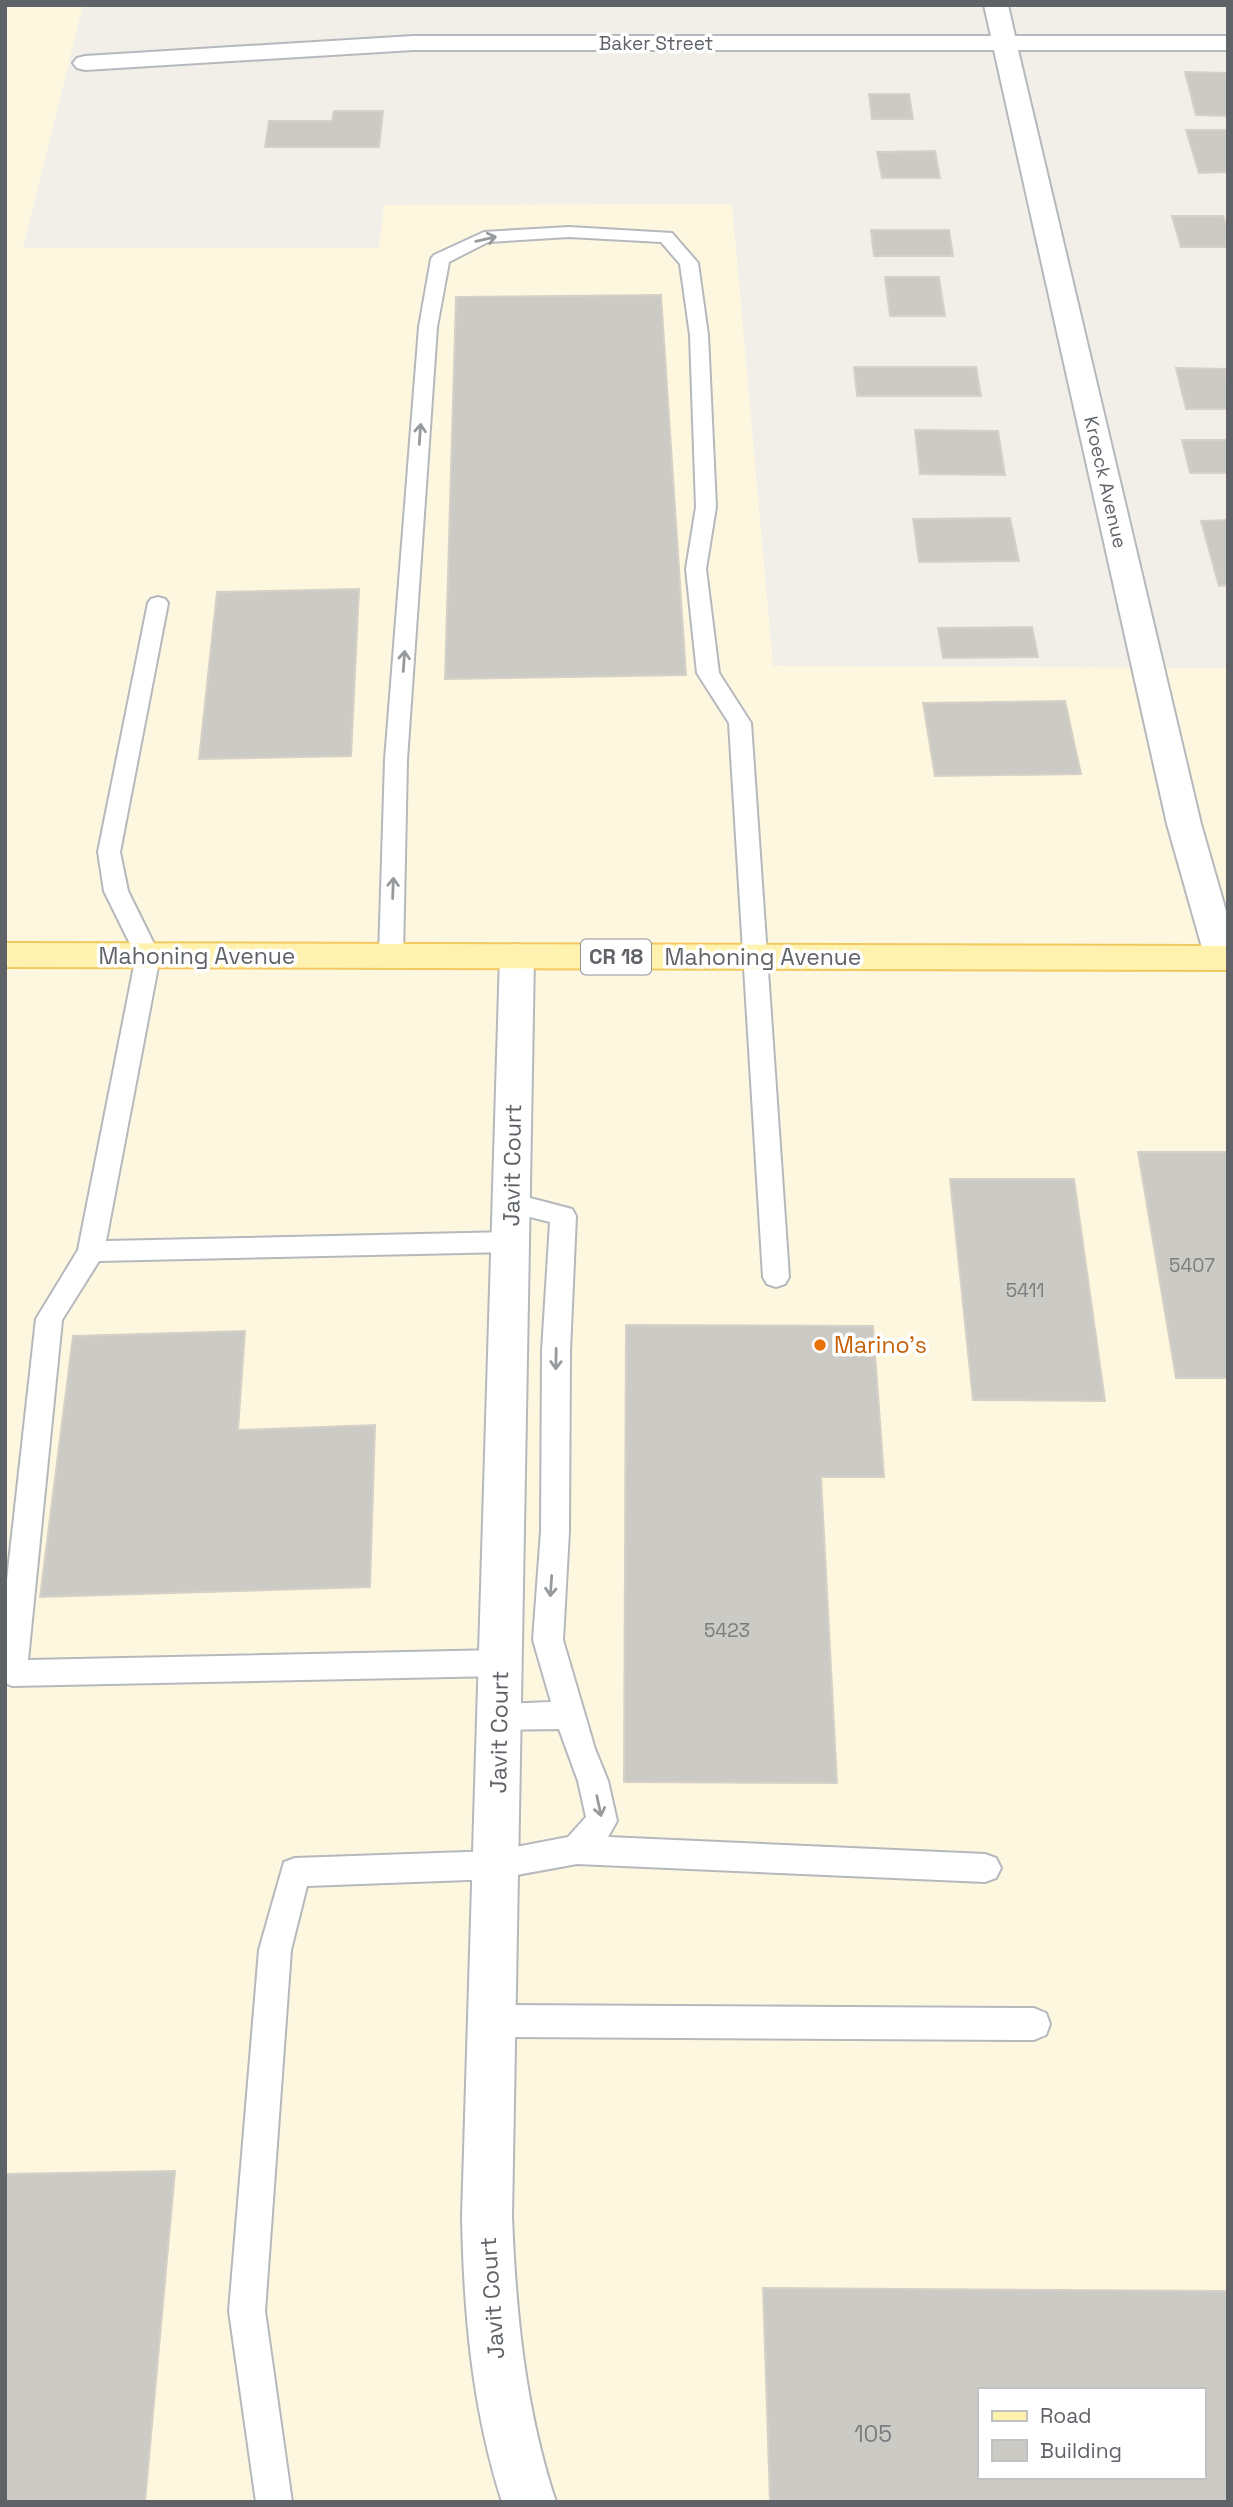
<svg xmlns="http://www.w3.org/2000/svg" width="1233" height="2507" font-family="'Space Grotesk',sans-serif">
<rect width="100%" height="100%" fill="#f1efe8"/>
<path fill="#fef7e0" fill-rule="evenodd" d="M5,5H83L23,248H379L384,205L732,204L773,666L1228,668V2502H5ZM979,2390H1203V2477H979Z"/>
<g fill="#cccac5" stroke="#d6d1c6" stroke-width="2" fill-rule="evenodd">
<path d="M1185,72L1228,73V116L1196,115Z"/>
<path d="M869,94H909L913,119H872Z"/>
<path d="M334,111H383L379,147H265L269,121H332Z"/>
<path d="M1186,130H1228V172L1199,173Z"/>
<path d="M935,151L940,178H882L877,152Z"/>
<path d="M1172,216H1223L1228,231V247H1181Z"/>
<path d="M871,230H949L953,256H874Z"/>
<path d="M885,277H939L945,316H890Z"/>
<path d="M661,295L686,675L445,679L456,297Z"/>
<path d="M854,367H976L981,396H857Z"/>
<path d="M1176,368L1226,369L1228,409H1186Z"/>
<path d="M915,430L998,431L1005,475L920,474Z"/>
<path d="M1182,440H1228V473H1190Z"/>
<path d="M1010,518L1019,561L919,562L913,519Z"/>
<path d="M1228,520V585L1219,586L1201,521Z"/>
<path d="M359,589L351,756L199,759L217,592Z"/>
<path d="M1032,627L1038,657L943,658L938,628Z"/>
<path d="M1065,701L1081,774L935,776L923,703Z"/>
<path d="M1138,1152H1228V1378H1176Z"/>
<path d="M950,1179H1074L1105,1401L973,1400Z"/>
<path d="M626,1325L873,1326L884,1477H821L837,1783L624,1782Z"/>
<path d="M245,1331L238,1430L375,1425L370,1587L40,1597L73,1336Z"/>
<path d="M175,2171L145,2502H5V2174Z"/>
<path d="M763,2288L1228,2291V2502L770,2501ZM979,2390H1203V2477H979Z"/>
</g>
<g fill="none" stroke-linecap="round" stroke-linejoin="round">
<g stroke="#b5b8bc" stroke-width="4">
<g id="lane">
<path d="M569,227L672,233L698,263L708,335L716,507L706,569L719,673L751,723L789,1277L785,1284L776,1287L767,1284L763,1277L729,723L697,673L686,569L696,507L690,335L680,264L661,242L569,237L488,242L449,262L437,327L407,760L403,956L399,962L391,964L383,962L379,956L385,760L419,327L431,259L434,255L484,232Z"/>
<path d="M158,597L165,599L168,603L120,852L128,891L160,956L106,1241L510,1232L519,1235L523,1242L519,1249L510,1252L99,1261L62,1320L28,1660L500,1650L510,1654L515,1663L510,1672L500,1676L12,1686L5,1683V1598L36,1319L78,1250L136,956L104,891L98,852L148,603L151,599Z"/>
<path d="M511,1193L572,1209L576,1216L570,1351L569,1531L563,1640L595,1749L608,1781L617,1821L608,1837L985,1854L996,1858L1001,1868L996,1878L985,1882L577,1864L495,1879L307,1886L291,1950L265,2311L292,2502H256L229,2311L259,1950L284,1862L295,1858L495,1851L568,1837L586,1817L578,1781L559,1729L499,1730L488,1726L484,1717L488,1708L499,1704L551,1702L533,1640L541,1531L542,1351L550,1222L502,1210L498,1203L502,1196Z"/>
<path d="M491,2005L1034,2008L1046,2013L1050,2024L1046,2035L1034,2040L491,2037L479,2032L475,2021L479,2010Z"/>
</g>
</g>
<g stroke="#b5b8bc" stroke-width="4">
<g id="street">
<path d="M984,5H1008L1015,36H1228V50H1018L1201,824L1228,918V968L1222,970L1210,967L1205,958L1167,824L994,50H413L85,70L77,68L73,63L77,58L85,56L413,36H991Z"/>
<path d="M517,944L529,947L534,956L512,2217C516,2315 525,2408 556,2502H502C472,2408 464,2315 462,2217L500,956L505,947Z"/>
</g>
</g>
<g stroke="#f2c960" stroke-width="4">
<path id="primary" d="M5,943L1228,946V970L5,967Z"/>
</g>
<use href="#lane" fill="#fff" fill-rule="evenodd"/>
<use href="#street" fill="#fff" fill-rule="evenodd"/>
<use href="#primary" fill="#fff2af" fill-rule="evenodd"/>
</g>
<defs><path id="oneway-shaft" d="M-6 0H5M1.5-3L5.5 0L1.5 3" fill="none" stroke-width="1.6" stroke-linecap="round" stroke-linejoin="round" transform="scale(1.75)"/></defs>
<g stroke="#979a9d">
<use href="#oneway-shaft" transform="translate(486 239) rotate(-13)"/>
<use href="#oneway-shaft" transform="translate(420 434) rotate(-86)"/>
<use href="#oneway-shaft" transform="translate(404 661) rotate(-86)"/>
<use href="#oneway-shaft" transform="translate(393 888) rotate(-88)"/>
<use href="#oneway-shaft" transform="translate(556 1359) rotate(91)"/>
<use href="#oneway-shaft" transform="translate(551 1586) rotate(94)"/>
<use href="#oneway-shaft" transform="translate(599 1806) rotate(78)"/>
</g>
<circle fill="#e8710a" stroke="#fff" stroke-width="2.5" cx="820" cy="1345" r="7"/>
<g text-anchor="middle" stroke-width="7" stroke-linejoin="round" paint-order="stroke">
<g font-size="19" fill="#5f6368" stroke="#fff">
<text x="656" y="50">Baker Street</text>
<text transform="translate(1106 482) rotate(77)" y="7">Kroeck Avenue</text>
</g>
<g font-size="19" fill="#7a7d7f">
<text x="1192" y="1272">5407</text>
<text x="1025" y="1297">5411</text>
<text x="727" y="1637">5423</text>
</g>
<rect fill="#fff" stroke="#8f9295" stroke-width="2" x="581" y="939.5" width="70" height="35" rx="5"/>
<g font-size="21" font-weight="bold" fill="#5f6368">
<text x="616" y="964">CR 18</text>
</g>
<g font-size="23" fill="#5f6368" stroke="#fff">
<text x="197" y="964">Mahoning Avenue</text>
<text x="763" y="965">Mahoning Avenue</text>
<text transform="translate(512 1165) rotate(-89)" y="8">Javit Court</text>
<text transform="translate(499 1732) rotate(-89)" y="8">Javit Court</text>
<text transform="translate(492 2298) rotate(-94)" y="8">Javit Court</text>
</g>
<g font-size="23" fill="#c56008" stroke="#fff" text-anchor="start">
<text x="834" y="1353">Marino's</text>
</g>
<g font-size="23" fill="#7a7d7f">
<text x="873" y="2442">105</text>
</g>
</g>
<rect width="1233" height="2507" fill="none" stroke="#5f6368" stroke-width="14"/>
<rect x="978" y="2388" width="228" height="91" fill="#ffffff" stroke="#bfc1c3" stroke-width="2"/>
<rect x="992" y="2411" width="35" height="10" fill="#fff2af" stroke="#bfc1c3" stroke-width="2"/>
<text x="1040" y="2423" font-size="21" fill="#5f6368">Road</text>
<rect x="992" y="2440" width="35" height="21" fill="#cccac5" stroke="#bfc1c3" stroke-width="2"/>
<text x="1040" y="2458" font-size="21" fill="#5f6368">Building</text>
</svg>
